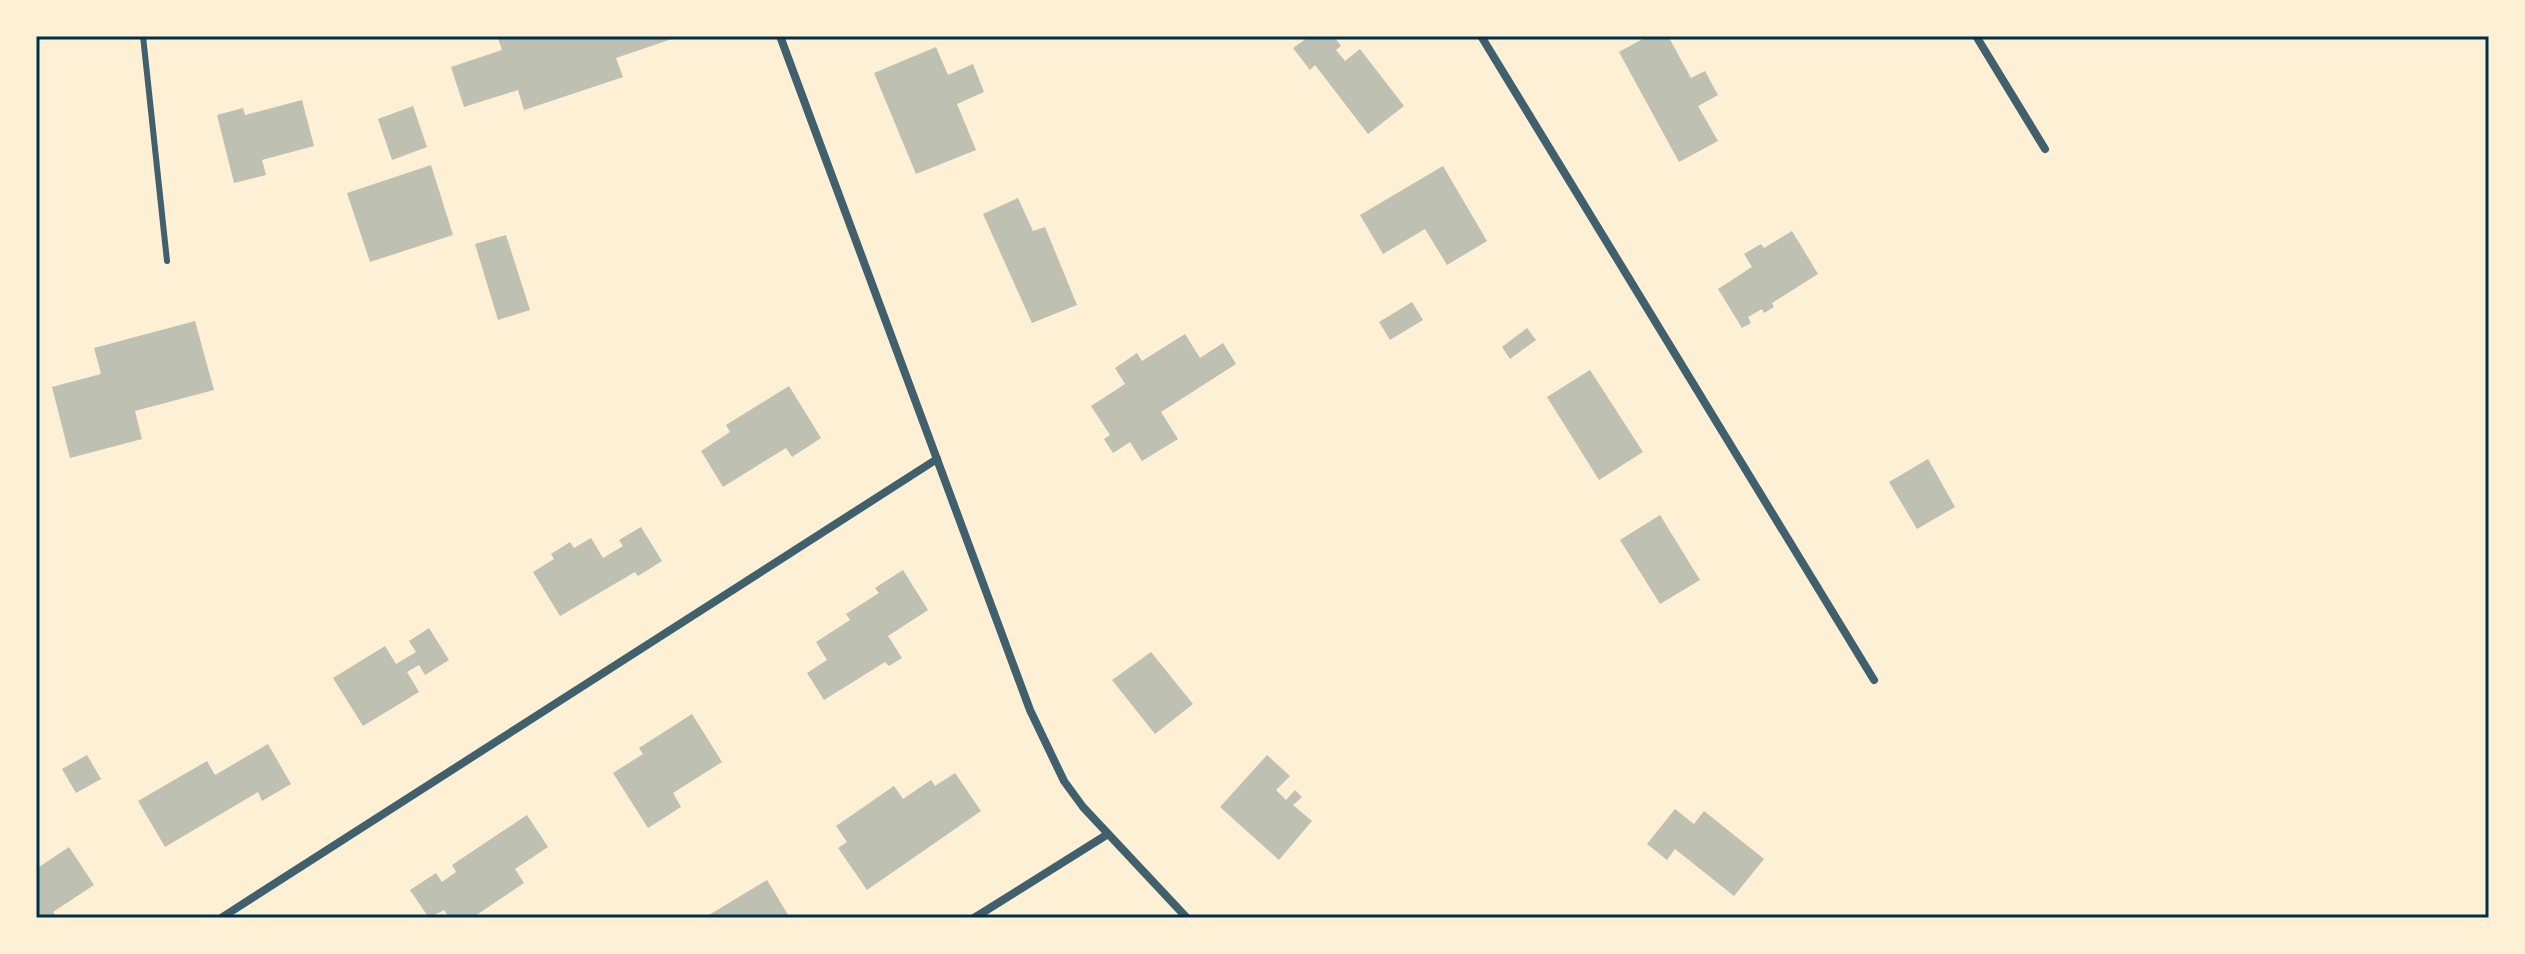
<svg xmlns="http://www.w3.org/2000/svg" width="2525" height="954" font-family="'Roboto Condensed',sans-serif">
<rect width="100%" height="100%" fill="#fdf0d5"/>
<g fill="#bec0b2">
<path d="M497,36H671L672,39L616,58L623,77L524,110L518,90L464,107L451,67L502,50Z"/>
<path d="M1310,36H1334L1341,46L1336,50L1345,61L1360,49L1404,106L1368,134L1315,65L1310,70L1293,48Z"/>
<path d="M1648,36H1668L1691,78L1705,71L1718,95L1698,106L1718,141L1679,162L1619,52Z"/>
<path d="M936,47L948,75L973,64L984,92L957,104L976,150L916,174L874,73Z"/>
<path d="M302,100L314,146L262,160L266,175L234,183L217,115L243,108L245,115Z"/>
<path d="M413,106L427,147L392,160L378,119Z"/>
<path d="M431,165L453,235L370,262L347,193Z"/>
<path d="M1443,166L1487,241L1447,265L1425,229L1383,254L1360,215Z"/>
<path d="M1018,198L1033,231L1045,227L1077,305L1032,323L983,214Z"/>
<path d="M1792,231L1818,274L1772,303L1774,307L1764,313L1762,309L1748,317L1751,323L1742,328L1718,289L1752,267L1744,254L1761,244L1764,248Z"/>
<path d="M506,235L530,310L498,320L475,244Z"/>
<path d="M1412,302L1423,320L1390,340L1379,322Z"/>
<path d="M195,321L214,390L135,411L142,439L70,458L52,387L101,374L94,348Z"/>
<path d="M1527,328L1536,340L1510,359L1502,347Z"/>
<path d="M1185,334L1200,358L1223,343L1236,364L1161,412L1178,439L1142,461L1130,442L1113,453L1104,439L1110,435L1091,406L1125,384L1115,368L1137,353L1142,361Z"/>
<path d="M1590,370L1643,452L1599,480L1547,397Z"/>
<path d="M789,386L821,438L792,457L786,448L723,487L701,451L730,432L726,425Z"/>
<path d="M1928,459L1955,507L1917,529L1889,482Z"/>
<path d="M1660,515L1700,580L1660,604L1620,540Z"/>
<path d="M641,527L662,561L638,576L635,572L560,616L533,572L554,559L551,554L570,542L574,548L591,538L603,558L623,546L619,540Z"/>
<path d="M903,570L928,610L888,636L902,658L889,666L885,662L824,700L807,673L827,660L816,642L850,620L846,614L879,593L875,588Z"/>
<path d="M429,628L449,660L425,675L419,665L407,672L419,692L363,726L333,678L385,646L396,664L416,652L409,641Z"/>
<path d="M1151,652L1193,704L1155,734L1112,680Z"/>
<path d="M692,714L722,762L673,793L681,807L648,828L613,773L643,754L639,748Z"/>
<path d="M268,744L291,784L262,801L258,792L165,847L138,801L207,761L215,775Z"/>
<path d="M87,755L101,779L76,793L62,769Z"/>
<path d="M1267,755L1290,776L1276,790L1286,800L1295,790L1302,797L1293,805L1312,821L1279,860L1220,807Z"/>
<path d="M955,773L981,811L867,890L838,848L847,842L836,826L894,786L903,799L931,780L935,786Z"/>
<path d="M1675,809L1694,824L1704,811L1764,859L1734,896L1675,849L1667,860L1647,844Z"/>
<path d="M527,815L548,847L515,869L524,883L472,918H450L444,910L429,918L410,890L436,873L442,882L456,872L452,865Z"/>
<path d="M69,847L94,885L53,912L57,918H36V869Z"/>
<path d="M767,880L790,918H704Z"/>
</g>
<g fill="none" stroke-linecap="round" stroke-linejoin="round">
<path stroke="#3f606c" stroke-width="6" d="M143,36L167,261"/>
<g stroke="#3f606c" stroke-width="8">
<path d="M780,36L1030,710L1064,781L1083,807L1187,918"/>
<path d="M1481,36L1874,680"/>
<path d="M1976,36L2045,149"/>
<path d="M221,918L937,459"/>
<path d="M974,918L1108,834"/>
</g>
</g>
<rect width="2525" height="954" fill="none" stroke="#fdf0d5" stroke-width="76"/>
<rect x="38" y="38" width="2449" height="878" fill="none" stroke="#003049" stroke-width="3"/>
</svg>
